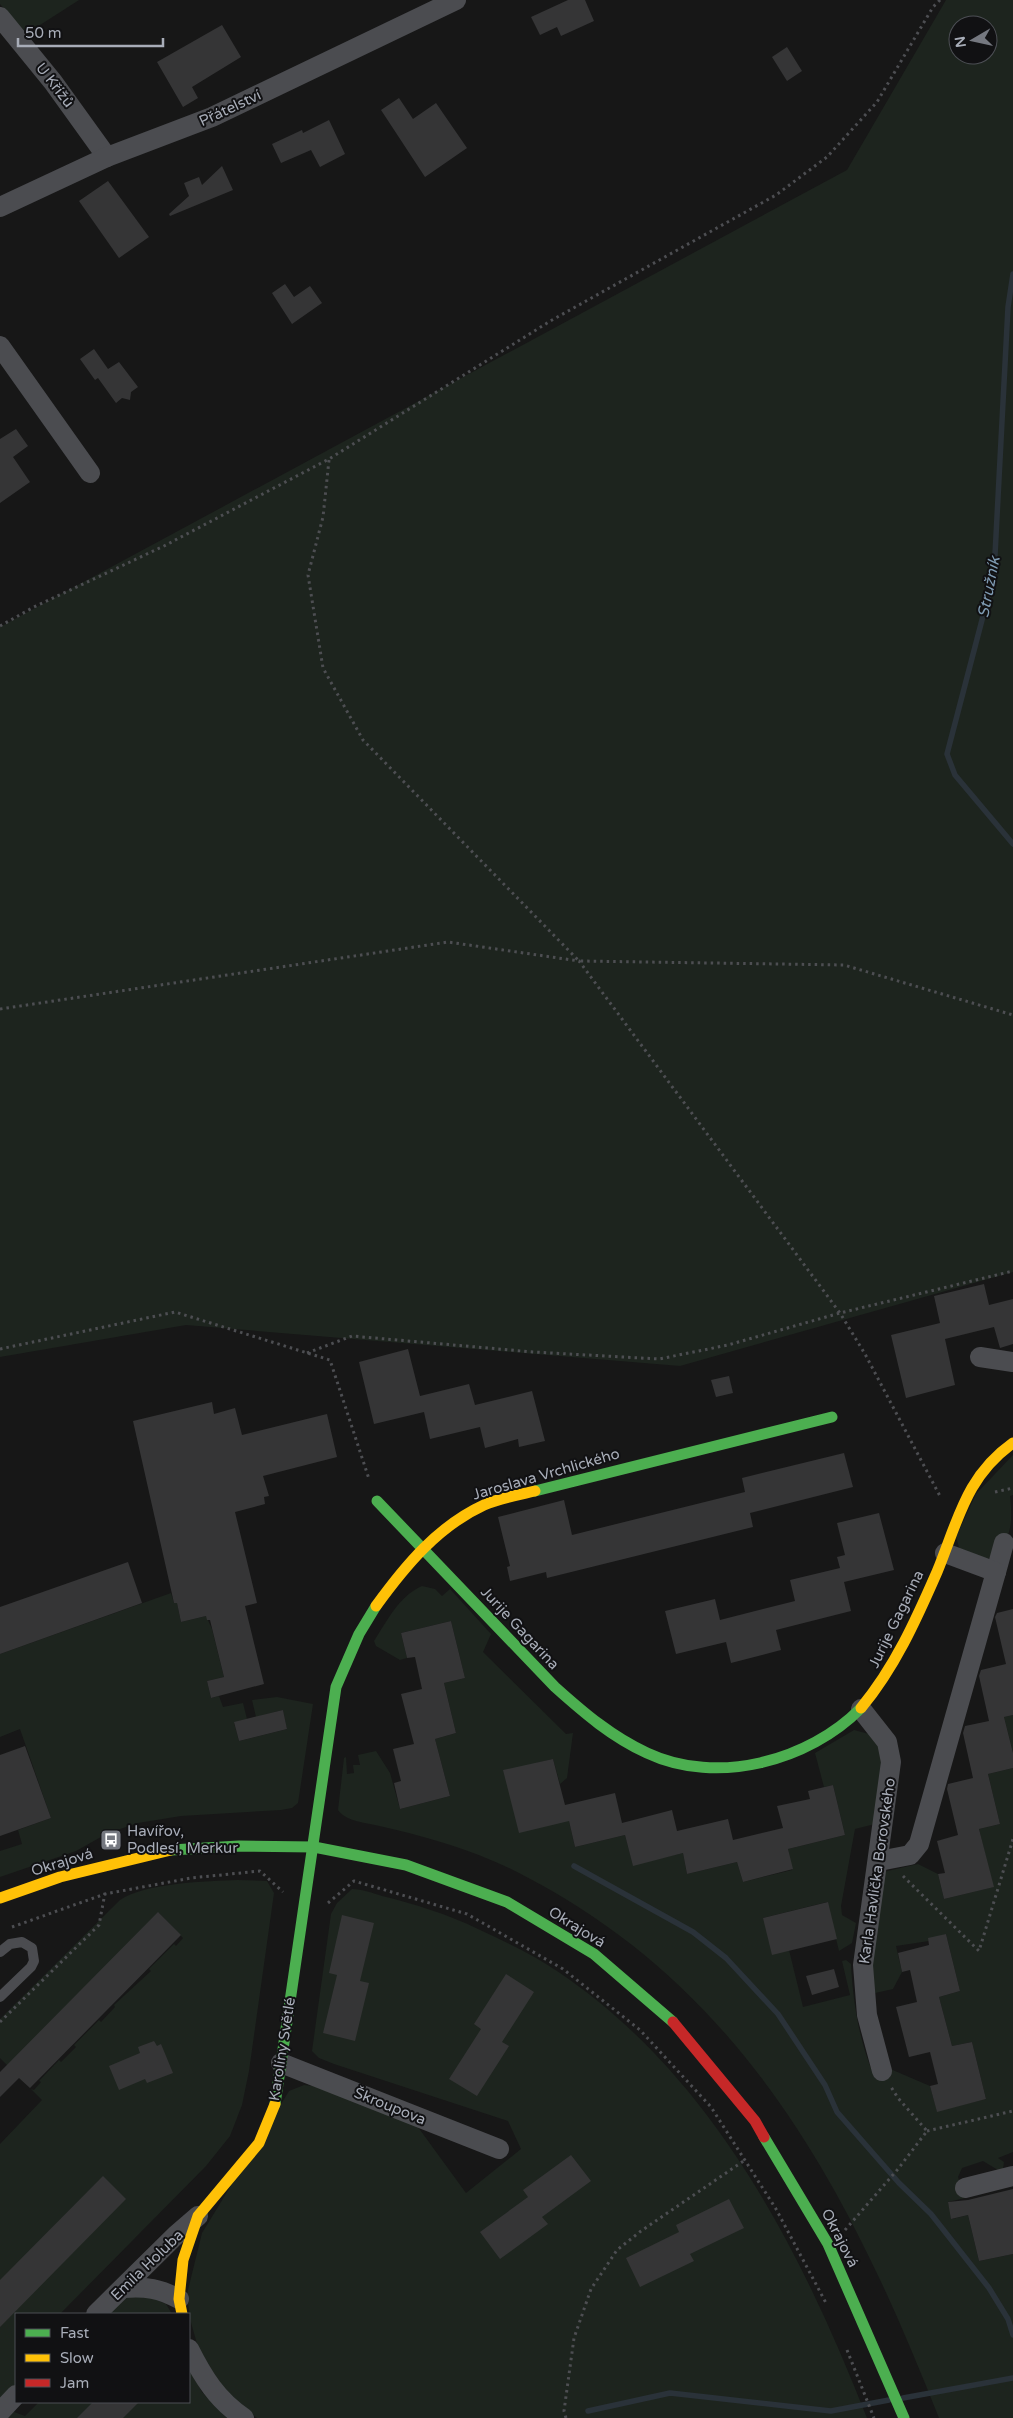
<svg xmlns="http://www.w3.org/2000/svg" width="1013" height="2418" font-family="'Varela Round',sans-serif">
<rect width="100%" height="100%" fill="#171717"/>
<g fill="#1d241e" fill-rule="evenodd">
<path d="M0,0H79L26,34L0,4Z"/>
<path d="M946,0H1013V1272L680,1366L186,1325L0,1357V627L847,170ZM958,25H988V55H958Z"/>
<path d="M1013,1455V1495L1010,1496C1013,1524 1012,1542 988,1559L961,1554L956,1537L976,1494Z"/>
<path d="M422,1586L435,1589L442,1596L450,1589L491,1634L483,1652L566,1734L573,1733L567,1778L560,1784L553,1759L537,1763L569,1821L575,1847L625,1835L633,1865L683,1853L687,1874L737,1862L743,1882L792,1870L788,1849L845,1835L833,1785L824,1787L815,1753L854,1730L869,1734L885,1756L875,1824L855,1829L841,1906L842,1915L856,1923L852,1943L839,1951L827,1902L763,1918L789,1950L803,2007L850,1995L842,1961L846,1960L851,1964C853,2003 859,2040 874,2076L888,2068L930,2086L937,2111L986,2099L972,2042L952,2046L939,1997L960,1991L946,1934L929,1941L896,1946L902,1972L893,1989L875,1993L869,1987L883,1872L918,1864L938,1874L944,1899L993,1887L979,1829L1000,1824L988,1774L1013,1768V2152L998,2158L1004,2162L1003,2169L998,2170L983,2161L962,2168L958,2177L965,2198L948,2202L952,2219L968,2215L979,2261L1013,2254V2418H939C850,2192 745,1988 519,1873C474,1850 425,1836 375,1825C362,1822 346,1821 338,1810L344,1758L346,1757L347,1774L354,1773L353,1765H360L358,1755L376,1751L390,1773L400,1809L450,1796L435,1739L456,1733L444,1683L465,1678L451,1621L401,1633L407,1658L400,1660L376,1646L374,1641C387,1621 399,1596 422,1586Z"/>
<path d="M171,1593L174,1603H177L181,1622L206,1616L212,1629L224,1677L207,1681L211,1698L219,1696L223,1707L243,1703L247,1719L234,1723L239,1741L287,1729L283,1710L256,1717L252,1700L277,1697L313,1704L298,1803L292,1808L281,1810L181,1816L138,1823L108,1833L76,1851L0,1877V1851L22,1844L18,1830L51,1818L20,1729L0,1737V1654Z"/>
<path d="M1013,1715V1753L1004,1717Z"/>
<path d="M238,1880L267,1881L274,1893L249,2071L242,2105L230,2136L206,2166L60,2314H16V2385L0,2401V2144L42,2100L31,2089L34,2090L41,2082L39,2081L59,2060L61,2062L76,2047L74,2045L99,2020L101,2022L115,2007L114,2005L151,1971L149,1969L174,1944L176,1946L183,1938L159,1913L8,2066L0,2058V2019L120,1900C145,1883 207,1881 238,1880Z"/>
<path d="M352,1889C362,1889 373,1893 382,1896C415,1904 447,1914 478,1929C506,1942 534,1955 560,1973C713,2077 801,2250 867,2418H257L224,2392L198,2347L190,2319L187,2294L202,2233L289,2091L304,2085L313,2086L415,2123L466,2193L521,2149L508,2121L334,2064L319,2058L312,2051L331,1914L337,1903Z"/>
<path d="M144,2294L166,2304L172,2314H106L118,2300Z"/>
<path d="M189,2369L202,2392L227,2418H0L6,2409L25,2416L39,2402H189Z"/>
</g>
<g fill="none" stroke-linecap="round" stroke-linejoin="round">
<g stroke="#2a3239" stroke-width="5.5">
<path d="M1013,274L1008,307L994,574L947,754L955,775L1013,844"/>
<path d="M574,1866L693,1932L726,1958L778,2014L825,2085L837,2112L899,2183L931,2214L989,2288L1008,2319L1013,2335"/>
<path d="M903,2398L1013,2378"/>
<path d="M588,2411L670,2393L831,2411L889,2400"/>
</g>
</g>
<g fill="#353536">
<path d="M568,0H585L594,21L561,36L557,27L540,35L531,17Z"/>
<path d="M222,25L241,57L192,87L198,98L183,107L157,62Z"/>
<path d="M787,47L802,71L787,81L772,57Z"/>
<path d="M399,98L413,119L436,103L467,148L425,177L381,110Z"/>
<path d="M329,120L345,154L320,167L311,150L281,163L272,144L302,130L303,133Z"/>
<path d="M222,166L233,190L170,216L169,214L189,196L184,183L199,177L202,185Z"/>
<path d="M108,181L149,237L119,258L79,201Z"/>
<path d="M285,284L294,297L310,286L322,303L292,324L272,293Z"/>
<path d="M94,349L108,369L119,362L138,387L131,392L130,400L122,398L116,403L98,378L95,380L80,359Z"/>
<path d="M16,429L28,446L13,457L30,482L0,503V439Z"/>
<path d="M984,1284L989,1305L1013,1299V1344L1000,1348L994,1327L945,1339L955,1385L906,1398L891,1335L940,1323L934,1296Z"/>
<path d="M408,1349L420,1396L469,1384L475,1405L532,1391L545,1441L519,1447L518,1439L485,1448L480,1427L430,1439L424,1412L374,1424L359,1362Z"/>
<path d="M729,1376L733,1393L716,1397L711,1380Z"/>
<path d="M212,1402L214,1414L235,1408L242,1435L327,1414L337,1457L263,1476L269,1496L264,1497L265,1504L235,1512L257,1603L245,1606L264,1684L211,1698L207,1681L224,1677L210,1620H207L206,1616L181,1622L177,1603H174L133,1421Z"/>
<path d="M844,1453L853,1487L750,1513L753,1527L547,1578L546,1572L510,1581L507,1567L510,1566L498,1517L564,1500L572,1535L745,1492L742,1478Z"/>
<path d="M879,1513L894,1570L844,1582L851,1611L776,1630L781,1650L731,1663L726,1642L676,1654L665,1611L715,1599L720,1620L795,1601L790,1580L840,1568L837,1557L845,1555L837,1523Z"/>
<path d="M128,1562L142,1603L0,1654V1607Z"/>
<path d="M1013,1609V1715L1004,1717L1013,1753V1768L988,1774L1000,1824L979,1829L994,1887L944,1899L938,1874L945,1873L937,1841L958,1835L947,1789L948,1784L973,1778L963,1733L965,1726L989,1721L979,1676L981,1670L1006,1664L995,1617L997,1613Z"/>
<path d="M451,1621L465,1678L444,1683L456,1733L435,1739L450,1796L400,1809L394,1783L401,1781L393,1749L414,1744L401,1694L422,1689L415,1657L407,1658L401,1633Z"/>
<path d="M283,1710L287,1729L239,1741L234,1722Z"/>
<path d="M25,1746L51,1818L0,1836V1755Z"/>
<path d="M553,1759L565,1805L615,1793L622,1823L672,1810L677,1831L728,1819L733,1840L783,1828L777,1806L810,1799L808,1791L833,1785L845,1835L788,1849L793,1869L743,1882L737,1862L687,1874L683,1853L633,1866L625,1835L575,1847L569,1821L519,1833L503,1770Z"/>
<path d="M828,1902L837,1939L772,1955L763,1918Z"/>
<path d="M158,1912L181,1935L30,2088L19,2078L0,2097V2072Z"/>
<path d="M342,1915L374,1923L360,1981L369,1983L355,2041L323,2033L337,1975L329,1973Z"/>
<path d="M946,1934L960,1991L939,1997L952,2046L972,2042L986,2099L937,2112L930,2086L938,2084L930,2052L909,2057L896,2007L917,2002L910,1970L902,1972L898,1953L929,1945L928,1938Z"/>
<path d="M834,1969L839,1987L812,1995L806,1976Z"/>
<path d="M506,1974L534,1992L502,2042L509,2046L477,2096L449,2079L481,2029L474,2024Z"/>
<path d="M154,2041L157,2046L161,2044L173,2073L147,2083L145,2079L119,2090L109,2066L140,2053L138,2047Z"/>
<path d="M571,2155L591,2181L542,2217L548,2224L500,2259L480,2232L528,2197L523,2190Z"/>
<path d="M103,2176L126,2199L0,2327V2280Z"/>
<path d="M1013,2189V2254L979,2261L968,2215L951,2219L948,2202L968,2200Z"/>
<path d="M729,2199L744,2228L690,2254L694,2261L640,2287L626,2258L679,2232L676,2225Z"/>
<path d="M93,2402H139L123,2418H77Z"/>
</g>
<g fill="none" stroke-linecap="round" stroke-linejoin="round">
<g stroke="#4d4e52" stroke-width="3" stroke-dasharray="2.5 4" stroke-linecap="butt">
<path d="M329,460L323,517L308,575L323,668L363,740L579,961L844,965L1013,1015"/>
<path d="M0,626L34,607L164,546L329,459L552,320L776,195L827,157L877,102L933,7L940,0"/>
<path d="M0,1009L448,942L579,961L840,1313L865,1354L941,1498"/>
<path d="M0,1349L175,1312L330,1360L369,1479"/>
<path d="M307,1353L352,1336L533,1352L659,1359L728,1345L840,1313L1013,1271"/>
<path d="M995,1492L1013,1488"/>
<path d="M903,1876L979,1951L1013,1839"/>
<path d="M328,1903L354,1881L467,1914L563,1969L640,2030L711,2107L776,2209L826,2303"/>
<path d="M12,1927L105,1894L191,1878L260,1871L283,1892"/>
<path d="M0,2022L99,1925L105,1893"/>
<path d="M927,2131L1013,2111"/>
<path d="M845,2230L898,2169L927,2131L898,2098L891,2087"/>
<path d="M847,2350L874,2418"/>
<path d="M566,2418L564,2411L574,2338L591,2289L617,2250L641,2231L745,2160"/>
</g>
<path stroke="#4b4c50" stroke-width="10" d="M0,1952L10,1944L22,1942L32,1948L34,1961L31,1967L0,1997"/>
<g stroke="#4b4c50" stroke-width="20">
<path d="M0,17L53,82L107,157"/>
<path d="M0,207L107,157L212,117L456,0"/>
<path d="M0,346L90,473"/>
<path d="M980,1357L1013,1362"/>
<path d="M996,1572L1004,1543"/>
<path d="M861,1709L887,1742L891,1762L863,1965L867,2015L882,2071"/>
<path d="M879,1861L910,1855L919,1844L996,1572L945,1553"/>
<path d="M281,2063L499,2149"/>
<path d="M965,2188L1013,2176"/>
<path d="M124,2288C146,2286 160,2289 179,2299"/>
<path d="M96,2314L176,2235L198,2216"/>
<path d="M189,2349C203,2377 217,2400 244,2418"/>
<path d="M0,2412L16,2395"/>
</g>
<g stroke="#4caf50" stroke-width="11">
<path d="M535,1491L832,1417"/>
<path d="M377,1501L555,1687C584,1713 612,1737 647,1753C717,1786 809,1761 861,1708"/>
<path d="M171,1850L239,1846L314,1847L406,1865L507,1902L594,1954L673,2022"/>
<path d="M275,2104L336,1687L359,1634L376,1606"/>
<path d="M764,2137L828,2244L904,2418"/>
</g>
<g stroke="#ffc107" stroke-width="11">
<path d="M376,1606C405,1566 438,1526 484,1505C499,1498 519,1495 535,1491"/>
<path d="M861,1708C895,1667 916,1620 937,1572C958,1521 966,1476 1013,1443"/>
<path d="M0,1898L60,1877L171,1850"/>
<path d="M182,2314L179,2299L183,2260L198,2216L259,2143L275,2104"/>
</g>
<path stroke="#c62828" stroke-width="11" d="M673,2022L755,2121L764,2137"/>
</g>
<defs>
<g id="bus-square" transform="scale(1.125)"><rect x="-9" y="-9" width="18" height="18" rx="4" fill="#757880" stroke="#111113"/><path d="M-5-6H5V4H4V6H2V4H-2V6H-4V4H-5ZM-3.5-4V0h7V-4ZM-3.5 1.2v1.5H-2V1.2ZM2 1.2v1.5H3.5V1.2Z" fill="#fff"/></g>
</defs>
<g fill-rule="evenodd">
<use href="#bus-square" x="111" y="1840"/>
</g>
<g text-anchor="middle" stroke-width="4" stroke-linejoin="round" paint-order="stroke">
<g font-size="15" fill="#a8adb8" stroke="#111113">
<text transform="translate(55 85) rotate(52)" y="5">U Křížů</text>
<text transform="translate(230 108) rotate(-25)" y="5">Přátelství</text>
<text transform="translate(546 1474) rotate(-16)" y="5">Jaroslava Vrchlického</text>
<text transform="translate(896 1619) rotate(-64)" y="5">Jurije Gagarina</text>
<text transform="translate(520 1628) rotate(47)" y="5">Jurije Gagarina</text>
<text transform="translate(62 1862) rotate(-17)" y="5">Okrajová</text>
<text transform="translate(877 1871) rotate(-82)" y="5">Karla Havlíčka Borovského</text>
<text transform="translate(577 1927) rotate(32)" y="5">Okrajová</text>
<text transform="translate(282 2049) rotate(-81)" y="5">Karolíny Světlé</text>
<text transform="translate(390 2106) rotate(22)" y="5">Škroupova</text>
<text transform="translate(840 2238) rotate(63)" y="5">Okrajová</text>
<text transform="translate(147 2265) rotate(-44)" y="5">Emila Holuba</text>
</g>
<g font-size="15" fill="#a8adb8" stroke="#111113" text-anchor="start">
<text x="127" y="1836">Havířov,<tspan x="127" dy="17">Podlesí, Merkur</tspan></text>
</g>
<g font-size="16" font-style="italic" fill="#7f9bb3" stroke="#111113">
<text transform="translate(988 587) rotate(-79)" y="6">Stružník</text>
</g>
</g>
<rect x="15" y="2313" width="175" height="90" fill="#111113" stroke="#4d4f55"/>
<rect x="25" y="2329" width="25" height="8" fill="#4caf50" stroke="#4d4f55"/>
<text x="60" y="2338" font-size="15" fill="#a8adb8">Fast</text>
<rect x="25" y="2354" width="25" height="8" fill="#ffc107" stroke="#4d4f55"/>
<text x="60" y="2363" font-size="15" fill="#a8adb8">Slow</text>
<rect x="25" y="2379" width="25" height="8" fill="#c62828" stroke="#4d4f55"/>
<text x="60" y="2388" font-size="15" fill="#a8adb8">Jam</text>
<g transform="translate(973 40) rotate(261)"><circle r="24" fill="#111113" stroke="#4d4f55"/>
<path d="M0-4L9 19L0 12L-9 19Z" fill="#757880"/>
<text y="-8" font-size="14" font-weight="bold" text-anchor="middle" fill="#a8adb8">N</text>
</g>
<path d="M18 38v8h145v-8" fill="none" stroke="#a8adb8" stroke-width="2.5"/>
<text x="25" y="38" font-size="15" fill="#a8adb8" stroke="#111113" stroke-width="4" paint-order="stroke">50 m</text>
</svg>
